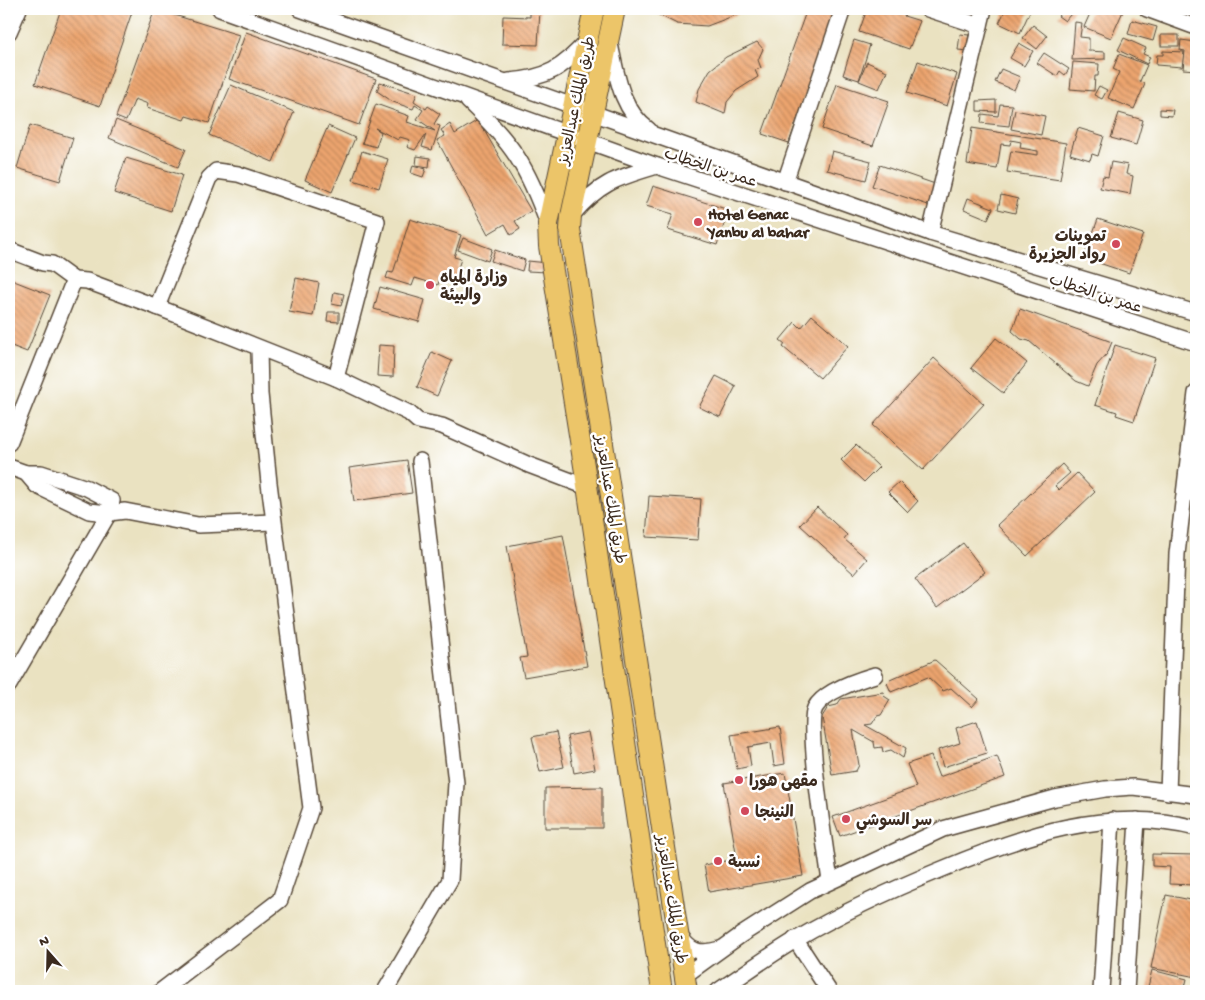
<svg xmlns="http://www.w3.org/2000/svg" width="1205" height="1000" font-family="'Gochi Hand','Playpen Sans Arabic',sans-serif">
<defs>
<pattern id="building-back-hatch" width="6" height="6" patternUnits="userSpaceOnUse" patternTransform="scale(1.25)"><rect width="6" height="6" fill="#eca46e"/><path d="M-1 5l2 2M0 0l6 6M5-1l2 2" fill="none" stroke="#c0865a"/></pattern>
</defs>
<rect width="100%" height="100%" fill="#fff"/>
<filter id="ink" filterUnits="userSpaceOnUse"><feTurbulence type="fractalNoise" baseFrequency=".02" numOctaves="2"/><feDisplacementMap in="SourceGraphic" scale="10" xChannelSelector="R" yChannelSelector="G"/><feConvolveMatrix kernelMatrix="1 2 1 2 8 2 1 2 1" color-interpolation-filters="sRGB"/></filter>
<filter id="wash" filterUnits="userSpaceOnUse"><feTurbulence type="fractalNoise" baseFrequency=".0096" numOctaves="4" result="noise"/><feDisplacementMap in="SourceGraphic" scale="20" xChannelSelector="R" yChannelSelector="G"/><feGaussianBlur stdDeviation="1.12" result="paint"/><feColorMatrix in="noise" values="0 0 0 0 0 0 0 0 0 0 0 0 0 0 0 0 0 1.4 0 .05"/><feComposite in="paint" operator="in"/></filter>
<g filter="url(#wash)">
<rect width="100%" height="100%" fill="#eae2c1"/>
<g id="blocks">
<g fill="url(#building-back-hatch)">
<path d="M61,9H133L100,106L35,84Z"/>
<path d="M155,9L239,35L209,123L186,116L184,120L147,108L148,104L135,99L126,121L116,117Z"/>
<path d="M530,9L540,10L538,45L502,44L503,16L530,17Z"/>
<path d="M658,9H742L741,13L707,26L677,24L659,15Z"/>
<path d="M807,9H836L789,143L762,134Z"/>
<path d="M867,9H901L906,11L904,16L920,21L909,49L859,32Z"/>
<path d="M1006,9H1031L1020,33L999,23Z"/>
<path d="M1064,9H1075L1065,21L1058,16Z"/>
<path d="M1092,9H1124L1111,38L1084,27Z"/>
<path d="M1168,9H1187V12L1167,11Z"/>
<path d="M1132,20L1157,27L1153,41L1128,34Z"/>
<path d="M1075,22L1082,23L1080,37L1089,38V51L1105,52V59L1072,60Z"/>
<path d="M1033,25L1047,36L1037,49L1023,38Z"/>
<path d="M246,32L376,79L359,125L229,79Z"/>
<path d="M960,34L969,35L967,51L958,50Z"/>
<rect x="1161" y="35" width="18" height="11"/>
<path d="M1124,38L1146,48L1143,54L1150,57L1147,64L1118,50Z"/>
<path d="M854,40L870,45L859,80L843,75Z"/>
<path d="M1181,40L1196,42V70L1183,69L1185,51L1180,50Z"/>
<path d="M757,42L763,49L758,60L761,68L755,70L758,77L736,91L727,102L725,114L696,102L699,89L710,70L726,57Z"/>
<path d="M1019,43L1033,51L1024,66L1010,58Z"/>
<path d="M1163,51L1184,52L1182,67L1156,65L1157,55H1163Z"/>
<path d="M1044,53L1069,69L1065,75L1060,71L1057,76L1037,63Z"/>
<path d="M1119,54L1147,65L1140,81L1145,84L1134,109L1108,98L1119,72L1113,69Z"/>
<path d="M918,61L957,74L947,106L907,93Z"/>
<path d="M867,62L887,71L879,89L859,81Z"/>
<path d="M1073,62L1099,64L1098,76H1095L1094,91L1070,89Z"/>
<path d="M1001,69L1020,77L1014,90L995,82Z"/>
<path d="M380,82L417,94L414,101L426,109L428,106L440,114L434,124L440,126L432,150L422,147L426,134L415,150L407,147L410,140L400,137L398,140L375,128L381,132L376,147L362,143L376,104L409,116L407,122L435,131L417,119L423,110L415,105L413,109L393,102L377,91Z"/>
<path d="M837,84L889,101L873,146L822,129Z"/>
<path d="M231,85L294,112L273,162L209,135Z"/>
<path d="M1099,86L1107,90L1102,99L1094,95Z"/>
<path d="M996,100V112L977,111V101Z"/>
<path d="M1000,104L1012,105L1009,126L981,123L982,114L998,116Z"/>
<path d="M1160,109L1173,110L1172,116L1160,115Z"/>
<path d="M1015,110L1045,116L1041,135L1011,129Z"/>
<path d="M1119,113L1143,120L1136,145L1111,138Z"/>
<path d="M116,120L186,149L178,167L109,138Z"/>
<path d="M478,120L531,211L515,221L520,229L511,235L505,224L488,234L437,140L445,136L441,130L450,124L455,134Z"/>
<path d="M30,125L73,138L60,181L17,168Z"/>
<path d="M328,126L355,138L332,192L305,180Z"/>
<path d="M972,128L1066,143L1060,180L1007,172L1011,151L1038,155V151L1020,148L1021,142L1011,140L1010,145L1001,144L997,169L967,164Z"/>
<path d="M1078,128L1104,136L1098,156L1092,154L1090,160L1070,154Z"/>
<path d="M362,151L388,159L379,188L353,180Z"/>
<path d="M832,151L871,161L866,180L827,170Z"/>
<path d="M417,156L430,158L429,167L416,165Z"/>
<path d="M126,158L182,175L171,211L114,193Z"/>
<path d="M1111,162L1128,165L1126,174L1133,176L1130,194L1100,188L1103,176L1108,177Z"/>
<path d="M413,165L426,169L423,177L411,173Z"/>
<path d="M880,165L938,185L931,206L872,186Z"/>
<path d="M653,186L729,210L717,245L668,230L673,214L646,206Z"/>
<path d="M1001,195L1018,199L1015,213L998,209Z"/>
<path d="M968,198L993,208L988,219L964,209Z"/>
<path d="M410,219L461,235L454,257L461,259L454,280L440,276L438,285L415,278L412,286L386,278L388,272L393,273Z"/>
<path d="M1098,219L1143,234L1129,273L1084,258Z"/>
<path d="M463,238L492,249L488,261L458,250Z"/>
<path d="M495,250L525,260L522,271L491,261Z"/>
<path d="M528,261L548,263L547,272L527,271Z"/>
<path d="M296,278L319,283L313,316L289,312Z"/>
<path d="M9,279L50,295L27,352L9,345Z"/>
<path d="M380,287L425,300L419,322L374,309Z"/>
<path d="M334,292L344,294L341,306L332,304Z"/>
<path d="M1020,309L1112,342L1107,354L1097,365L1088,386L1076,381L1029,341L1021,339L1012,331Z"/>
<path d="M328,312H339V322L327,321Z"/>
<path d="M812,315L848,346L820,378L783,347L785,344L780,340L795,322L801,328Z"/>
<path d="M996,338L1027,363L1003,393L971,368Z"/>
<path d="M379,345L394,346L393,377L377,376Z"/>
<path d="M1115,345L1155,358L1134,421L1116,415L1117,412L1095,405Z"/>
<path d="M432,352L452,361L437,396L417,387Z"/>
<path d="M934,358L984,404L923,470L873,425Z"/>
<path d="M716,376L736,386L720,417L699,407Z"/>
<path d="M856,445L879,467L864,482L841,460Z"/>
<path d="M407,460L412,493L354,501L349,468Z"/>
<path d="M1062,464L1070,473L1055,486L1059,490L1077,473L1095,492L1027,556L997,525Z"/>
<path d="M899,482L918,501L908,512L888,492Z"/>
<path d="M649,496L701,499L698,540L646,537Z"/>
<path d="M817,507L847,535L844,539L867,559L854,574L800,525Z"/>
<path d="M563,535L587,666L524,677L520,658L527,657L507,546Z"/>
<path d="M963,543L985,572L937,608L915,579Z"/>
<path d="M935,660L979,699L972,707L951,688L943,691L928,677L891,692L887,683L890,680Z"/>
<path d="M883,692L884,696L890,700L881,715L877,716L872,724L865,725L906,748L903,758L891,750L883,752L882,747L875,748L874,742L853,730L859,765L856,771L832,775L822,717L828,707L837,705L841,699Z"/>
<path d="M977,721L987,753L943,767L938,750L960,743L956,728Z"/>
<path d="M780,727L785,764L774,766L771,743L748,747L751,766L737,769L731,735Z"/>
<path d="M556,732L564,767L540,772L532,737Z"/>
<path d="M588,732L595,769L574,773L567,736Z"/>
<path d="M931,756L939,777L997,756L1005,777L840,836L833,817L916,787L907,764Z"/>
<path d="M785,773L803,876L709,892L704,865L737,859L724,783Z"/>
<path d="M602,787V828H545V788Z"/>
<path d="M1152,854L1195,855L1194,885L1169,884L1170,867L1152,866Z"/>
<path d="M1166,895L1196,901V977L1151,968Z"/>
<path d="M1152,970L1187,979L1184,991H1147Z"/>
</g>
</g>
</g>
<g filter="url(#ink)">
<use href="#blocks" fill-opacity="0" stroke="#554636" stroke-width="1"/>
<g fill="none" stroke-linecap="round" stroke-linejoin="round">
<g stroke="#554636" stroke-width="18">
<g id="minor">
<path d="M220,9L657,166L1196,343"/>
<path d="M300,9L930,233L1196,313"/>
<path d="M928,9L980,26"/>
<path d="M1147,9L1196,27"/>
<path d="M9,32L19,9"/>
<path d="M610,44C617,76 621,110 649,130"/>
<path d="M509,81C547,78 562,69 587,41"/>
<path d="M468,101C513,144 527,166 548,224"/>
<path d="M785,182L843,9"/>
<path d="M572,215C600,182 617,178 657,166"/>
<path d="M930,233L984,9"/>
<path d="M9,250L43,263L52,264L74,280L87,281L157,307L336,378L409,413L418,421L442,426L529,465L587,487"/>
<path d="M157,307L209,178L216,171L238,174L377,221L336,378"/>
<path d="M9,443L74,280"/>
<path d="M9,467L26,473H41L87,488L112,501L109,513L9,685"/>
<path d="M26,473L37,486L89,511L109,513L125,511L198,525L273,522"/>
<path d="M1168,792L1177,554L1196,393"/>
<path d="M830,881C826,853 806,725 815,708C823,692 858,680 875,675"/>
<path d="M679,934C689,952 700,955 720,949"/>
<path d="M795,939L829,991"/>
<path d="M684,976L741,935L810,891L943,829L1055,798L1105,789L1133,787L1196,795"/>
<path d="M161,991L280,900L311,808L269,483L260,394L259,349"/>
<path d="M385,991L450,880L456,783L420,461"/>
<path d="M718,991C744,974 770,955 797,939C843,912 891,890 940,870C1021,836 1107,805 1196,828"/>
<path d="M1101,991L1112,820"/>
<path d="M1126,991L1137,820"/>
</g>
</g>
<g stroke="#554636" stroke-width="22">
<g id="major">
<path d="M594,9L548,224L549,246L585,472L662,991"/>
<path d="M615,9L571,216L570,229L687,991"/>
</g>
</g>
<use href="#minor" stroke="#fff" stroke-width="15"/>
<use href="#major" stroke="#ecc569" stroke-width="20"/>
</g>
</g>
<g fill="#d1495b" stroke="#fff" stroke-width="2">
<circle cx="698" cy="222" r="5"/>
<circle cx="1116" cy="244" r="5"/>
<circle cx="430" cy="285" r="5"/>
<circle cx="739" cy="780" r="5"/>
<circle cx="745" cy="811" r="5"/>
<circle cx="846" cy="819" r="5"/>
<circle cx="718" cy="861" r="5"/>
</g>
<g text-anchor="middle" stroke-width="5" stroke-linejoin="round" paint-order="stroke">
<g font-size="16" fill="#3b2a1e" stroke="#fff">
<text transform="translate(575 100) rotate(-78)" y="6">طريق الملك عبدالعزيز</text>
<text transform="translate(711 166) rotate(18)" y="6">عمر بن الخطاب</text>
<text transform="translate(1096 292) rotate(18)" y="6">عمر بن الخطاب</text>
<text transform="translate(612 499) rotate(81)" y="6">طريق الملك عبدالعزيز</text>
<text transform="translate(673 899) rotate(81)" y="6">طريق الملك عبدالعزيز</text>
</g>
<g font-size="16" font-weight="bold" fill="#3b2a1e" stroke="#fff" text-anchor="start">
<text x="708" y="219">Hotel Genac<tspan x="708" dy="18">Yanbu al bahar</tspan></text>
<text x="1106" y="241" text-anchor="end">تموينات<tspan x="1106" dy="18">رواد الجزيرة</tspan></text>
<text x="440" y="282">وزارة المياه<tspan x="440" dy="18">والبيئة</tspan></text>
<text x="749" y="786">مقهى هورا</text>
<text x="755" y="817">النينجا</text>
<text x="856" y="825">سر السوشي</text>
<text x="728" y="867">نسبة</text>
</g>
</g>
<rect width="1205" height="1000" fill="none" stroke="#fff" stroke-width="30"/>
<g transform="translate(48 952) rotate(340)" stroke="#ffffff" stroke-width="4" paint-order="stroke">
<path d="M0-4L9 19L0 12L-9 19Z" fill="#3b2a1e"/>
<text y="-8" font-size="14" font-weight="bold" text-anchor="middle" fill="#3b2a1e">N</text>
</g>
</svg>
